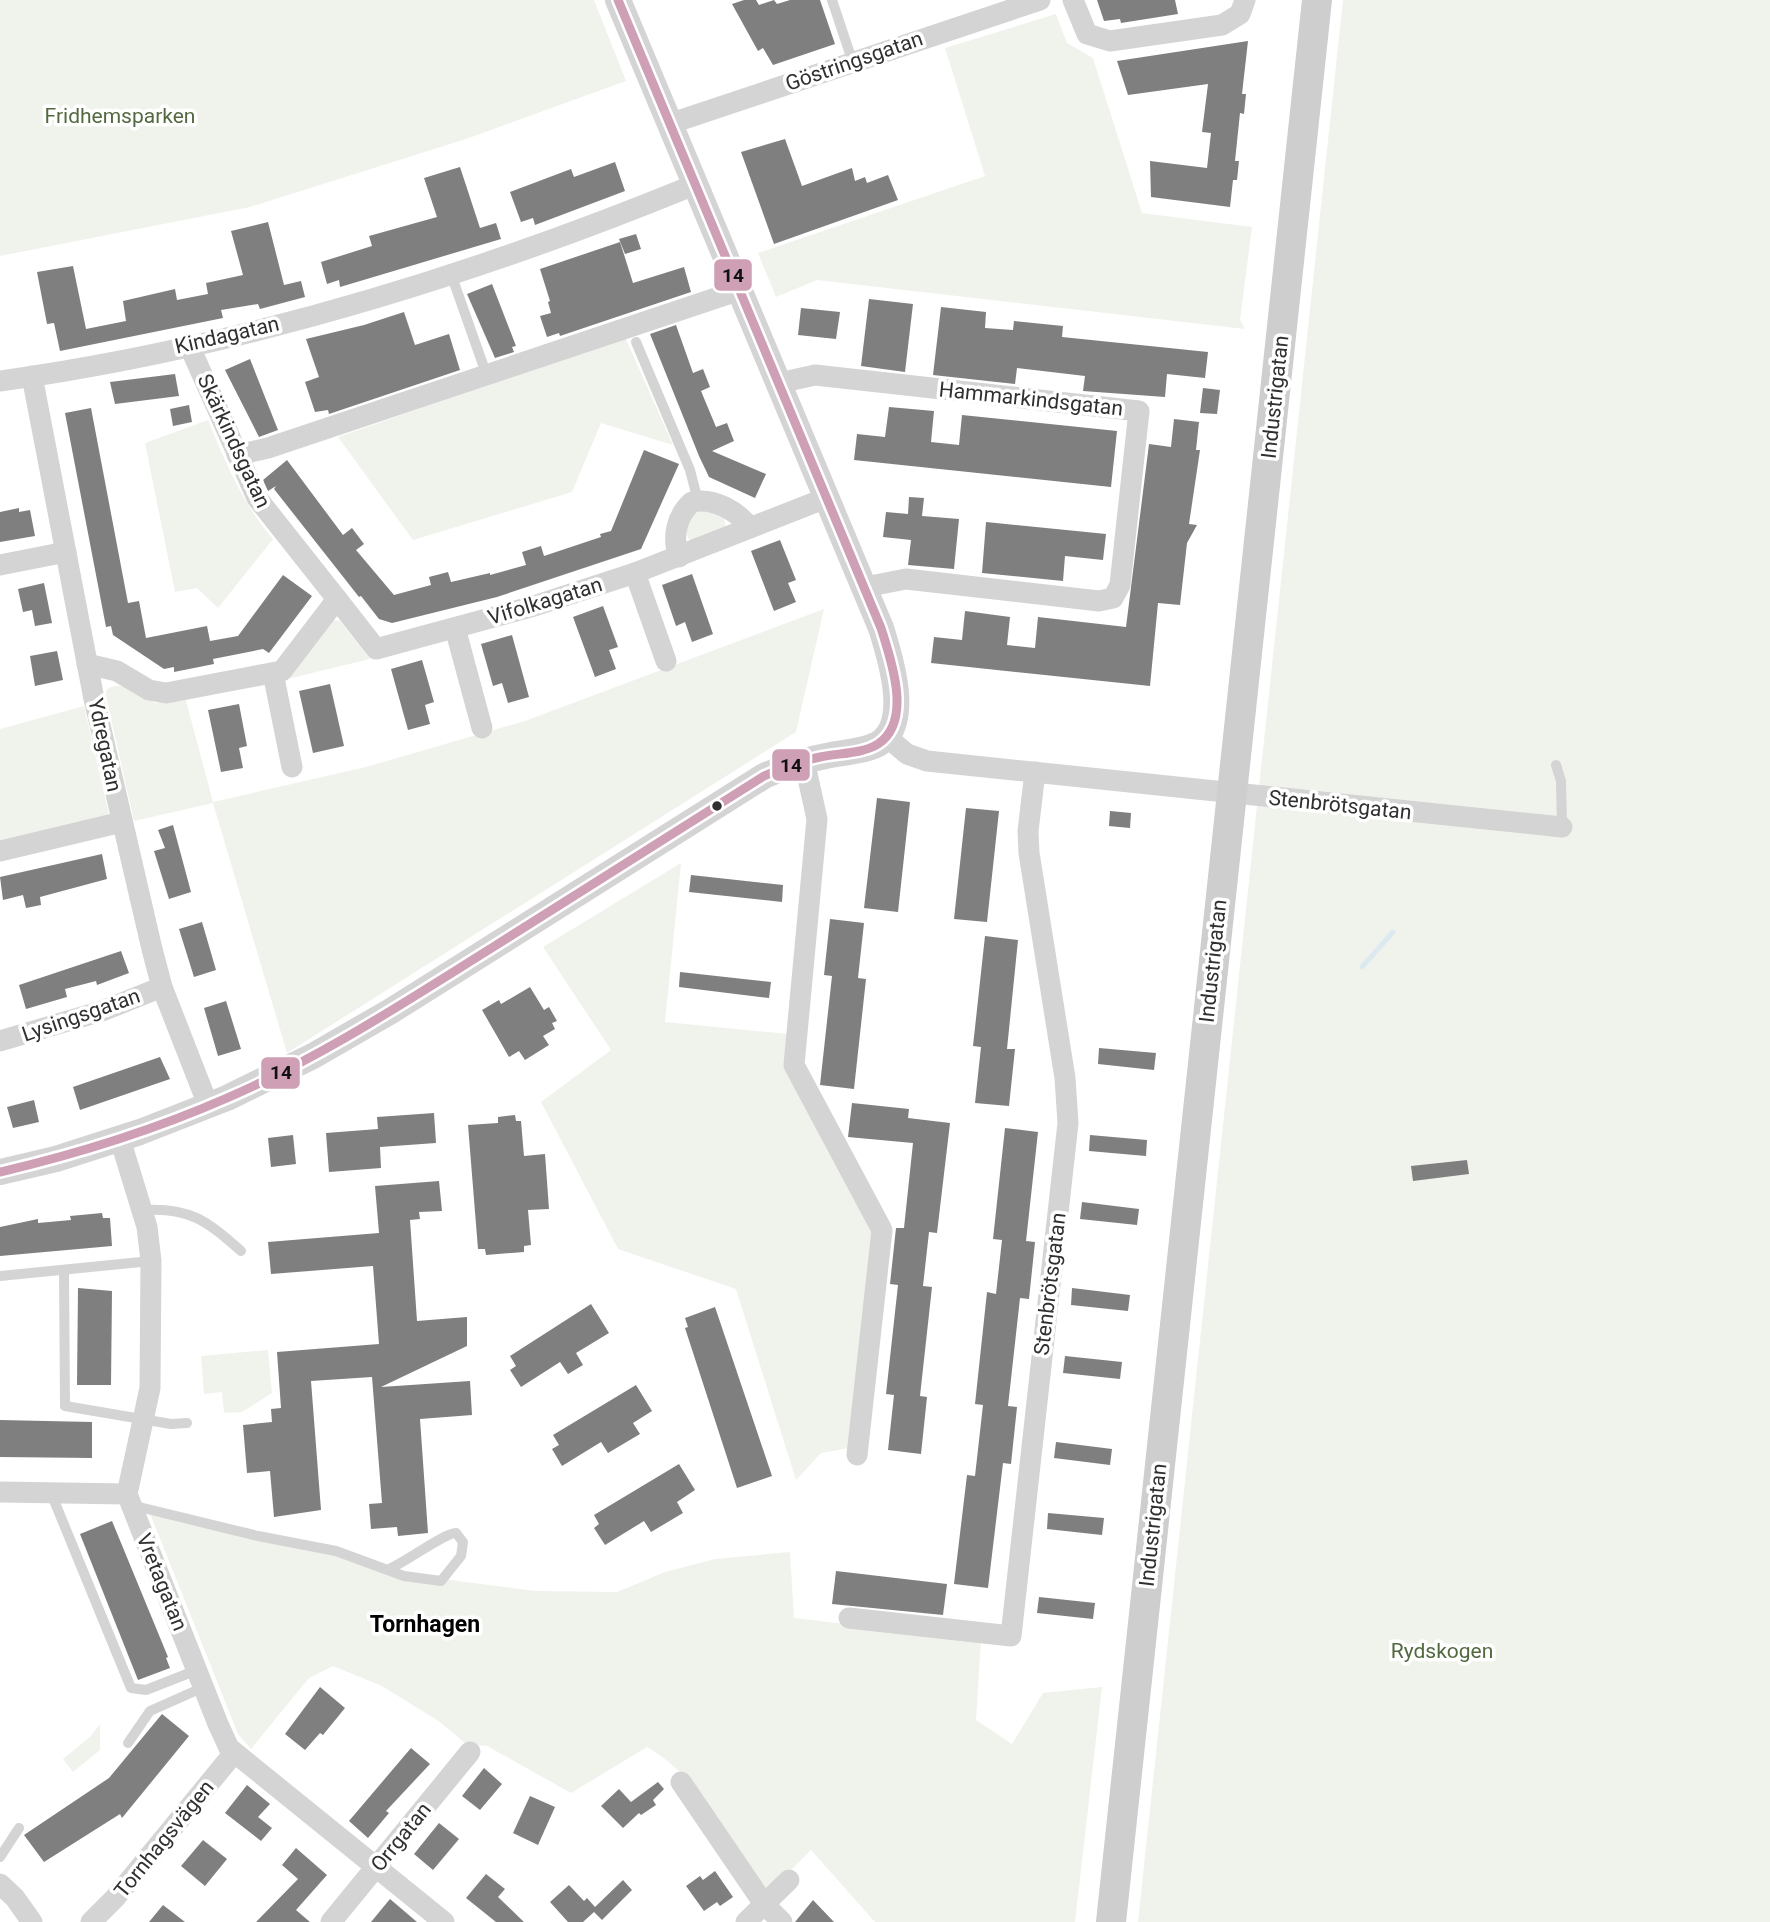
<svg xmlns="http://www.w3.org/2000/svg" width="1770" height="1922" font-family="Roboto,sans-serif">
<rect width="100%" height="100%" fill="#fff"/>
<g fill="#f0f3ec">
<path d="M0,0H594L626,81L469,138L250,207L0,256Z"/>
<path d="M1343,0H1770V1922H1138Z"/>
<path d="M1056,14L1067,43L1093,58L1142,213L1252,227L1240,320L1245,329L817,280L776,297L758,253L985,176L945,48Z"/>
<path d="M625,337L673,445L601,423L572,492L413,540L338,437Z"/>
<path d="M208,420C225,462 243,504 273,539L218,608L197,588L175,592L145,443Z"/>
<path d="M704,509L724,518L726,529L690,542L685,529L694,514Z"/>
<path d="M824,609L796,732L287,1053L213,803L134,821L106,696V690C123,678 139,694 155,703L185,697L213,802L366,767L525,721Z"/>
<path d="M333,620L340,621L370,659L283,680Z"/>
<path d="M84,706L109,815L0,840V729Z"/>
<path d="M681,863L665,1022L788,1034L874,1228L849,1448L821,1453L796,1480L736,1289L618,1249L541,1102L611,1050L543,947Z"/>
<path d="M268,1350L272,1393L242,1412L224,1413L222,1392L204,1394L201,1356Z"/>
<path d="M147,1506L412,1575L535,1591L617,1592L665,1572L715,1559L790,1552L794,1618L981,1640L976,1720L1012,1744L1043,1693L1102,1687L1075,1922H875L811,1850L766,1895C732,1844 701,1778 647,1747L571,1793L487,1746L466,1744L440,1722L382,1686L333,1666L309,1678L251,1749L238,1734Z"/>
<path d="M100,1724V1750L73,1772L63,1759L90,1737Z"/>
</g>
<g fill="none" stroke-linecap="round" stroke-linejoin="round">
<path stroke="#dce9f0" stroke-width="5" d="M1362,967L1393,932"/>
</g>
<g fill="#7f7f7f">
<path d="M744,0H756L759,5L774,0L777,4L790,0H820L835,44L773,65L763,48L758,51L732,4Z"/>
<path d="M1097,0H1175L1178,14L1121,23L1120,19L1104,21Z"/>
<path d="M1248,41L1242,94H1246L1244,114L1240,113L1235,161H1239L1237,180H1233L1230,207L1151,197L1150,161L1207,168L1211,133L1202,132L1208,84L1128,95L1117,61Z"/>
<path d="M785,139L802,186L852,168L855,181L865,177L867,183L888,175L898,200L774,244L741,152Z"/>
<path d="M615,162L625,191L535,225L533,218L521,222L510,192L571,169L574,177Z"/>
<path d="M460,167L480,228L496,223L501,239L340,287L339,280L327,284L321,262L372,246L369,236L437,217L424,178Z"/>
<path d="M268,222L284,285L301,281L305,297L260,309L258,304L221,310L223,318L60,351L54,323L47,324L37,272L73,266L86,329L126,321L123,301L175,289L177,300L208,294L206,283L243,275L231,231Z"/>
<path d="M636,234L641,249L625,254L619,239Z"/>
<path d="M620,242L633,283L684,267L691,292L560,336L559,333L547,337L540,316L551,313L548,302L550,301L540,269Z"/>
<path d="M492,284L516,346L512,347L514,352L495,358L467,294Z"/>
<path d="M869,299L913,304L905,372L861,366Z"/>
<path d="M941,307L986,312L985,328L1013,330L1014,321L1063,326L1062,337L1208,352L1205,378L1167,374L1165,397L1083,391L1085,376L1017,368L1015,384L933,375Z"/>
<path d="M801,308L840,312L836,339L798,335Z"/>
<path d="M404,312L415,345L449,334L460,370L329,414L328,410L315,412L305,382L319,377L306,339L364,325Z"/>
<path d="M676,325L693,373L703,369L710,387L701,391L716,427L727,423L734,441L712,451L766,474L755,498L709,477L699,456L650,334Z"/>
<path d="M250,359L278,430L259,437L225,370Z"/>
<path d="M175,374L179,396L115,404L110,382Z"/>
<path d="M1203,388L1220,390L1217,414L1200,413Z"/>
<path d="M189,405L192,422L173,426L170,409Z"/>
<path d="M889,407L934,411L931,442L959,445L962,415L1117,431L1111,487L854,460L857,434L885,437Z"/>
<path d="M91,408L128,603L139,601L146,638L207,626L210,641L238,636L283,575L312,596L269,653L263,649L213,659L214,664L174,672V667L164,669L113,635L111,626L106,627L65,413Z"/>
<path d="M1174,419L1199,422L1196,450H1200L1189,524L1197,525L1187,543L1180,605L1158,603L1150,686L931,663L934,637L962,640L965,611L1010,617L1007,645L1035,648L1038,617L1126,627L1149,444L1171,447Z"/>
<path d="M644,450L679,464L641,549L497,597L392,623L379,619L361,596L359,597L274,489L276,486L268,491L263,480L287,460L343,535L352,528L364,544L356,550L394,595L431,585L429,577L448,572L451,582L490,573V575L526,565L522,552L541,546L544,556L601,537L600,534L611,531Z"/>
<path d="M909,497L924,498L922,516L959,519L954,569L908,565L911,540L883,537L886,512L908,514Z"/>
<path d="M19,508V512L30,510L35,536L0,542V512Z"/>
<path d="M986,522L1106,534L1103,560L1065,556L1063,581L982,573Z"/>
<path d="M780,540L796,580L788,583L796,602L774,611L751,551Z"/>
<path d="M692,574L713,634L692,642L685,622L676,626L662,585Z"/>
<path d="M44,583L52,623L35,626L32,610L23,612L18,589Z"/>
<path d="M603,606L618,647L609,650L616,669L595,677L573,617Z"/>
<path d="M512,635L529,697L508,703L502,683L493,686L481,644Z"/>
<path d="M57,651L63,680L35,686L30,656Z"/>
<path d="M422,660L434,702L425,705L430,724L408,730L391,669Z"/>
<path d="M330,684L344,746L313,753L299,691Z"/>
<path d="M239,704L247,746L239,748L243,768L221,772L208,710Z"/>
<path d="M877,798L910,802L898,912L864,908Z"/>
<path d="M966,808L999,811L987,922L954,919Z"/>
<path d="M1110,811L1131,813L1130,828L1109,826Z"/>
<path d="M173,825L191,892L169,899L154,851L165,848L158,830Z"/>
<path d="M102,854L107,879L40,897L41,905L26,908L23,895L3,900L0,877Z"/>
<path d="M691,875L783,885L782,902L689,892Z"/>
<path d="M830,919L864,923L858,978L866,979L854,1089L820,1085L832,976L824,975Z"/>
<path d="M202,922L216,970L194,977L179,929Z"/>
<path d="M985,936L1018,940L1007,1049H1015L1009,1106L975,1103L981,1047L973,1046Z"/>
<path d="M121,951L129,973L97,985L96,981L65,989L67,997L26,1009L19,985Z"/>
<path d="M680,972L771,982L769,998L679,987Z"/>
<path d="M530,987L544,1010L549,1007L557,1021L552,1023L555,1029L543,1036L549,1045L525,1060L519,1051L509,1057L482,1010L499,1000L501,1004Z"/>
<path d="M226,1001L241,1049L218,1056L204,1008Z"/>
<path d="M1099,1048L1156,1053L1154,1070L1098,1064Z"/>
<path d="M160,1057L170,1079L80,1110L73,1087Z"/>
<path d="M34,1100L39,1122L13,1128L7,1107Z"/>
<path d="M852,1103L909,1109L908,1118L950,1123L937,1233L929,1232L923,1286L932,1287L920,1396L927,1397L921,1454L888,1450L894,1395L886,1394L898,1285L890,1284L896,1228H904L913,1143L848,1137Z"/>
<path d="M434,1113L436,1143L380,1147L381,1168L329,1172L326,1133L378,1129L377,1117Z"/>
<path d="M515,1115L516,1121H521L524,1156L545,1154L549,1209L528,1210L531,1245L524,1246V1252L486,1255L485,1249H478L468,1125L498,1123V1117Z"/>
<path d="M1005,1128L1038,1132L1026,1241L1035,1242L1029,1299L1020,1298L1008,1406L1017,1407L1011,1464L1003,1463L988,1588L954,1584L967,1475L975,1476L983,1405L975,1404L987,1292L996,1294L1002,1240L993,1239Z"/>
<path d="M293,1135L296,1164L271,1167L268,1138Z"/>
<path d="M1090,1135L1147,1140L1146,1156L1089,1151Z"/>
<path d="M1467,1160L1469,1174L1413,1181L1411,1166Z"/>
<path d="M439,1181L442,1211L419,1212L420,1219L410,1220L417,1321L467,1317V1346L381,1387L470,1381L472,1415L420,1419L428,1533L398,1536L397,1527L371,1529L369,1504L382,1503L372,1377L311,1381L321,1510L274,1517L270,1471L247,1473L243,1425L272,1422L271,1409L281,1408L277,1352L379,1344L373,1266L271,1274L268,1242L379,1233L375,1186Z"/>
<path d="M1082,1202L1139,1209L1137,1225L1080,1219Z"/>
<path d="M102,1213L103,1218H110L112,1246L0,1256V1227L38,1219V1223L71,1220L70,1216Z"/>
<path d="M78,1288L112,1291L111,1385H77Z"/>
<path d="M1072,1288L1130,1295L1128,1311L1071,1305Z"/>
<path d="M591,1304L609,1333L576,1353L583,1365L568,1374L560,1362L521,1387L510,1370L516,1366L510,1356Z"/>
<path d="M715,1307L772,1476L737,1488L685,1328L688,1327L685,1318Z"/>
<path d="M1065,1356L1122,1362L1120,1379L1063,1373Z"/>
<path d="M636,1385L652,1411L633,1423L640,1434L608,1453L601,1442L562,1466L552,1449L559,1445L553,1435Z"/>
<path d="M0,1420L92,1422V1458L0,1457Z"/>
<path d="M1056,1442L1112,1449L1110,1465L1054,1458Z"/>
<path d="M679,1464L695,1490L677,1502L683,1513L651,1532L644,1521L605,1545L594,1528L599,1524L594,1515Z"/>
<path d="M1048,1513L1104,1518L1102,1535L1047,1529Z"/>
<path d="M112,1521L168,1657L166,1658L170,1668L138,1680L80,1534Z"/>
<path d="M836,1571L947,1584L943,1615L832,1604Z"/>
<path d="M1039,1597L1095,1603L1093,1619L1037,1613Z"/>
<path d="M320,1687L345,1708L323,1735L320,1733L305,1750L285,1734Z"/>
<path d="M162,1714L189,1736L122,1818L120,1814L44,1862L24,1835L109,1778Z"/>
<path d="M411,1748L430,1764L386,1811L389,1813L368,1838L349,1821Z"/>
<path d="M484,1768L502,1784L480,1810L462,1796Z"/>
<path d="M658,1782L664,1789L653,1800L656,1805L641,1815L639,1813L623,1828L601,1806L619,1789L631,1802Z"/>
<path d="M247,1785L270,1804L258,1817L272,1828L261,1841L225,1813Z"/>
<path d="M530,1796L555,1807L538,1845L513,1833Z"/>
<path d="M439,1823L459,1839L433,1870L414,1854Z"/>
<path d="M203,1840L227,1859L205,1886L181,1866Z"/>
<path d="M296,1848L327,1875L296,1910L310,1922H256L298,1879L282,1865Z"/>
<path d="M715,1871L733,1897L720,1906L717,1902L704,1911L686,1886L700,1876L703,1880Z"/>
<path d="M486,1874L505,1889L498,1897L524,1922H496L466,1898Z"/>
<path d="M623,1880L632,1890L602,1920L594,1912L583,1922H568L550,1902L569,1885L584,1901L587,1898L595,1907Z"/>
<path d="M390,1899L417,1922H371Z"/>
<path d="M813,1900L834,1922H795Z"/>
<path d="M163,1905L185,1922H149Z"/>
</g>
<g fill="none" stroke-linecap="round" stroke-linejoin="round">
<g stroke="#d4d4d4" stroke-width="10">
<path d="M832,0L852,60"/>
<path d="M451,274L487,376"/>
<path d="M636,342L690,470L698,501"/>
<path d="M1556,765L1561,781L1562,827"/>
<path d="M143,1210C190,1207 207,1221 241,1251"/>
<path d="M64,1271L65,1406L171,1424L187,1423"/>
<path d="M0,1276L151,1261"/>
<path d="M51,1493L131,1688L146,1690L197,1670"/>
<path d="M131,1505L258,1536L336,1551L404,1576L441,1581L461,1556L463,1542L456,1533C446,1532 403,1564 387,1570"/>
<path d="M128,1743L150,1711L204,1687"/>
<path d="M0,1857L19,1828"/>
</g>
<g stroke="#d4d4d4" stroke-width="21">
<path d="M1073,0L1087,34L1110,41L1222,25L1240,14L1245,0"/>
<path d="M669,124L1040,0"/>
<path d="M189,345L257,498L337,599"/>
<path d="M32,376L94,699L152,949L162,987L208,1105"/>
<path d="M0,381C238,348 472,276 694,185"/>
<path d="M779,383L815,375L1139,411L1120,585L1113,598L1099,601L906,579L865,587"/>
<path d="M237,455L268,448L740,290"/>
<path d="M679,557C672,538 676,516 692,502C713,497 738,511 750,528"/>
<path d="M0,565L66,552"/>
<path d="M635,573L666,661"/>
<path d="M455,628L482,728"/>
<path d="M87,664L117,671L149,690L166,693L282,671L337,599L376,649L534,606L635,573L826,498"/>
<path d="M273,673L292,767"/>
<path d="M887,737L907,754L927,761L1562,827"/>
<path d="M804,760L817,819L794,1065L882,1230L857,1455"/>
<path d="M0,851L122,822"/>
<path d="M0,1041L102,1011L162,987"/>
<path d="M120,1139L147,1227L151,1261L150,1388L127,1494L218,1724L229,1748L444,1922"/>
<path d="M0,1492L127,1494"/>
<path d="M849,1618L1011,1636L1068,1123L1065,1078L1029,853L1028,831L1035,772"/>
<path d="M681,1782L764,1904L782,1922"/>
<path d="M0,1884L15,1898L32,1922"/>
<path d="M91,1922L115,1898L234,1753"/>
<path d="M331,1922L470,1752"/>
<path d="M746,1922L789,1880"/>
</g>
<path stroke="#d4d4d4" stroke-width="26" d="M0,1172L56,1159L140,1132L227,1098L313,1056L391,1011L764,776C784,767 804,760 826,756C842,752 863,752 878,744C912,724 890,657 881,628L618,0"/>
<path stroke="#cecece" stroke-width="30" d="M1111,1922L1317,0"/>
<g stroke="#fff" stroke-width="14">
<path id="bus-1" d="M0,1172C77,1154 154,1130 227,1098C320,1058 405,1002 490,949C581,891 673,834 764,776C782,768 801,761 820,757C838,753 862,754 878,744C913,721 891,660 881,628L618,0"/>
</g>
<use href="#bus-1" stroke="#ce9fb5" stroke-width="9"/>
</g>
<circle fill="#303030" stroke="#fff" stroke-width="2.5" cx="717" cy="806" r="6"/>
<g text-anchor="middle" stroke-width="7" stroke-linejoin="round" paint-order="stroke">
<g font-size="21" fill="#303030" stroke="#fff">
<text transform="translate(854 61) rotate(-19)" y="7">Göstringsgatan</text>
<text transform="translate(227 335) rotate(-13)" y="7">Kindagatan</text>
<text transform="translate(1275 397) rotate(-84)" y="7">Industrigatan</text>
<text transform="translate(1031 399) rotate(6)" y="7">Hammarkindsgatan</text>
<text transform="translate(234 441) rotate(65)" y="7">Skärkindsgatan</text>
<text transform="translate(545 601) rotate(-17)" y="7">Vifolkagatan</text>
<text transform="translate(105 745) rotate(78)" y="7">Ydregatan</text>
<text transform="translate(1340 805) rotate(6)" y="7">Stenbrötsgatan</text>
<text transform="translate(1213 961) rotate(-84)" y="7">Industrigatan</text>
<text transform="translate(81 1015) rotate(-19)" y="7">Lysingsgatan</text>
<text transform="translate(1050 1284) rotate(-83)" y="7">Stenbrötsgatan</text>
<text transform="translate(1153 1525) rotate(-84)" y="7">Industrigatan</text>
<text transform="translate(162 1582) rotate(68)" y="7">Vretagatan</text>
<text transform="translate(401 1837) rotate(-51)" y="7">Orrgatan</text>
<text transform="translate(164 1839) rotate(-51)" y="7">Tornhagsvägen</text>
</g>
<g font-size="21" fill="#536940" stroke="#fff">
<text x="120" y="123">Fridhemsparken</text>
<text x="1442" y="1658">Rydskogen</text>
</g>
<g font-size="23" font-weight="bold" fill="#000" stroke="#fff">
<text x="425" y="1632">Tornhagen</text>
</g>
</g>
<g stroke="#fff" stroke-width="2.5">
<rect x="713" y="258" width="40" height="34" rx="7" fill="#ce9fb5"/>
<rect x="771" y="748" width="40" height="34" rx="7" fill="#ce9fb5"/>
<rect x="260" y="1056" width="41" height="34" rx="7" fill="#ce9fb5"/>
</g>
<g font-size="19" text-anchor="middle" font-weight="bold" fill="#111">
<text x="733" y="282">14</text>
<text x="791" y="772">14</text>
<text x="281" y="1079">14</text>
</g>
</svg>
